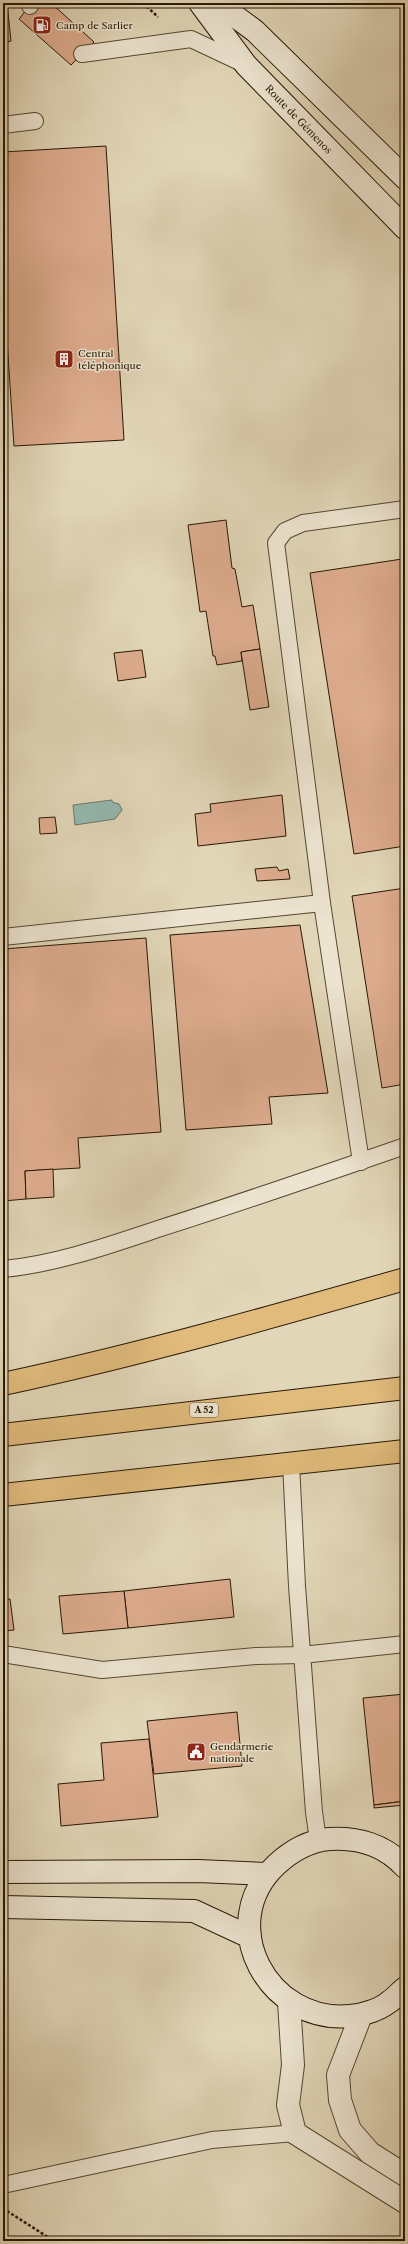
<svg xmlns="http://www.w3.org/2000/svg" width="408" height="2244" font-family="'Libre Caslon Text',serif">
<rect width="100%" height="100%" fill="#e1d6b7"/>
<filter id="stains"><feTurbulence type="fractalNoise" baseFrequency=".005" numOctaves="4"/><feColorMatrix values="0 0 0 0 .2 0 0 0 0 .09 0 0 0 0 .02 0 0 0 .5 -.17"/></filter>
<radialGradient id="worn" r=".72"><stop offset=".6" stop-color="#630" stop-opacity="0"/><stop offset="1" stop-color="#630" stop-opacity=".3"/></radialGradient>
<path fill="#94b9b1" stroke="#69796c" d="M112,800V802L119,804L122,810L115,819L75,825L73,805Z"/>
<g fill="#ddac8e" stroke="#281805">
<path d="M3,3H7L11,41L3,43Z"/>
<path d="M32,3H51L94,42L71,65L19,19Z"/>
<path d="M106,146L124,440L14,446L3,279V152Z"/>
<path d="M226,520L232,568L235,569L242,607L253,605L260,649L241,652L242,661L217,665L215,656H213L206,611L200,612L188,525Z"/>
<path d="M402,559L405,576V846L354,854L310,573Z"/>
<path d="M260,649L269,707L250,710L241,652Z"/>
<path d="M142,650L146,677L118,681L114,653Z"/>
<path d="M282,795L286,836L198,846L195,814L211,812L210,804Z"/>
<path d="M55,817L57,833L40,834L39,818Z"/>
<path d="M277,867L279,871L288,869L290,879L257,881L255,869Z"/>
<path d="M405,888V1084L382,1088L352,896Z"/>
<path d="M300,925L328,1093L269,1097L272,1124L186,1130L170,935Z"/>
<path d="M146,938L161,1132L78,1138L80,1168L25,1171L26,1199L3,1201V949Z"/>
<path d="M53,1169L54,1197L26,1199L25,1171Z"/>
<path d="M230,1579L234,1617L128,1628L124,1591Z"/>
<path d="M124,1591L128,1628L63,1634L59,1596Z"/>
<path d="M10,1599L14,1630L3,1631V1600Z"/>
<path d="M405,1694V1801L374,1805L363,1698Z"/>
<path d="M237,1712L242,1766L154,1774L147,1721Z"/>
<path d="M149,1739L158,1817L61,1826L58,1784L104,1780L101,1743Z"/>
<path d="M405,1801V1805L374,1808V1805Z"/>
</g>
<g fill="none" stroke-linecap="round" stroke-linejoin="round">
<g stroke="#564832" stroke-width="18">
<g id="service">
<path d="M29,3L30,6"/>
<path d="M82,54L191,39L244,64"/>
<path d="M3,125L35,121"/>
<path d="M3,937L322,903"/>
<path d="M361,1162L322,903L276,543L285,531L303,523L405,509"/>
<path d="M3,1269C57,1264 110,1245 161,1228C243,1202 324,1174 405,1146"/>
<path d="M291,1463L297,1586L314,1812L318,1840"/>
<path d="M3,1654L102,1670L256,1656L302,1655L405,1644"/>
<path d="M3,2185L212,2140L295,2133"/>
</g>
</g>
<g stroke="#564832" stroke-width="24">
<g id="minor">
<path d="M289,2002L293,2065L288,2105L295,2133L405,2202"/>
<path d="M361,2015L338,2075L340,2100L350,2130L370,2153L405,2175"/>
</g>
</g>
<g stroke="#281805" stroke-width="24">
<g id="secondary">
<path d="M200,3L246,65L405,228"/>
<path d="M217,3L255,31L405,178"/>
<path d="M405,1867C385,1845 357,1837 329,1839C308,1841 291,1851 276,1865C214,1924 268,2024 350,2016C363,2015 379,2010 389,2002C395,1998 400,1992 405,1988"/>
<path d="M3,1872L198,1871L267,1874"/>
<path d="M3,1907L194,1911L250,1937"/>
</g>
</g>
<g stroke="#281805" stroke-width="24">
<g id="motorway">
<path d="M3,1384C139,1355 272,1317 405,1279"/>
<path d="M3,1435L405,1388"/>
<path d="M3,1495L405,1451"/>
</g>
</g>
<g stroke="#281805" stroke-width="2.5" stroke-dasharray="3 2" stroke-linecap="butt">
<path d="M143,3L158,17"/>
<path d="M7,2211L54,2241"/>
</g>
<use href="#service" stroke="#ece4d0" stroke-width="16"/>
<use href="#minor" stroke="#ece4d0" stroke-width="22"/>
<use href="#secondary" stroke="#ece4d0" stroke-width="22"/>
<use href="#motorway" stroke="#e0bb7c" stroke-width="22"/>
</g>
<defs>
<g id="fuel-square" transform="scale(1)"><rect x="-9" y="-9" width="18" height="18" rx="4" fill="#8f2418" stroke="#ece4d0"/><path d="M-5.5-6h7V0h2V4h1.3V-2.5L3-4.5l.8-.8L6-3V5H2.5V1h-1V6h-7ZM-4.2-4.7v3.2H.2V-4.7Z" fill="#fff"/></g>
<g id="building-square" transform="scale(1)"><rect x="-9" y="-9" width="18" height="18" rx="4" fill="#8f2418" stroke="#ece4d0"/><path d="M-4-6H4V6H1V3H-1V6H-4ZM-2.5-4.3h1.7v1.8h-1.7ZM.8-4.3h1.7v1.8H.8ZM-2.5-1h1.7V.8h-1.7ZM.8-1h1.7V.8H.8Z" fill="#fff"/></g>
<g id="civic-square" transform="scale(1)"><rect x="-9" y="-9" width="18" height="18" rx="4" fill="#8f2418" stroke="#ece4d0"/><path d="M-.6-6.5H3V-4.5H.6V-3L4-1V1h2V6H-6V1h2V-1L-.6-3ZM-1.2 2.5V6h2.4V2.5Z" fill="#fff"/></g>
</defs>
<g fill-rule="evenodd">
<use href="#fuel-square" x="42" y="25"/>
<use href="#building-square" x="64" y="359"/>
<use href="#civic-square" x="196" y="1752"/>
</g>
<g text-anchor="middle" stroke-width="3" stroke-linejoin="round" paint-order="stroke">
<rect fill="#ece4d0" stroke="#635542" stroke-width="1" x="190" y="1403" width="28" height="14" rx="3"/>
<g font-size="9" font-weight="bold" fill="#281805">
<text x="204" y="1413">A 52</text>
</g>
<g font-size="10" fill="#281805" stroke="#ece4d0" text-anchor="start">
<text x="56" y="29">Camp de Sarlier</text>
<text x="78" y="357">Central<tspan x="78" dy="12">téléphonique</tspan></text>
<text x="210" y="1750">Gendarmerie<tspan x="210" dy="12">nationale</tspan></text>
</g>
<g font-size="10" fill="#281805" stroke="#ece4d0">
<text transform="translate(299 119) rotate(46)" y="4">Route de Gémenos</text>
</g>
</g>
<rect width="408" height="2244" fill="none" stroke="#e1d6b7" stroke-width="16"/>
<rect x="4" y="4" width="400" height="2236" fill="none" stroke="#281805" stroke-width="2"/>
<rect x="8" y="8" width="392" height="2228" fill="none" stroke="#281805"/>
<rect width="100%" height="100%" filter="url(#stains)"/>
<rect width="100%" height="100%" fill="url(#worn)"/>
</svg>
